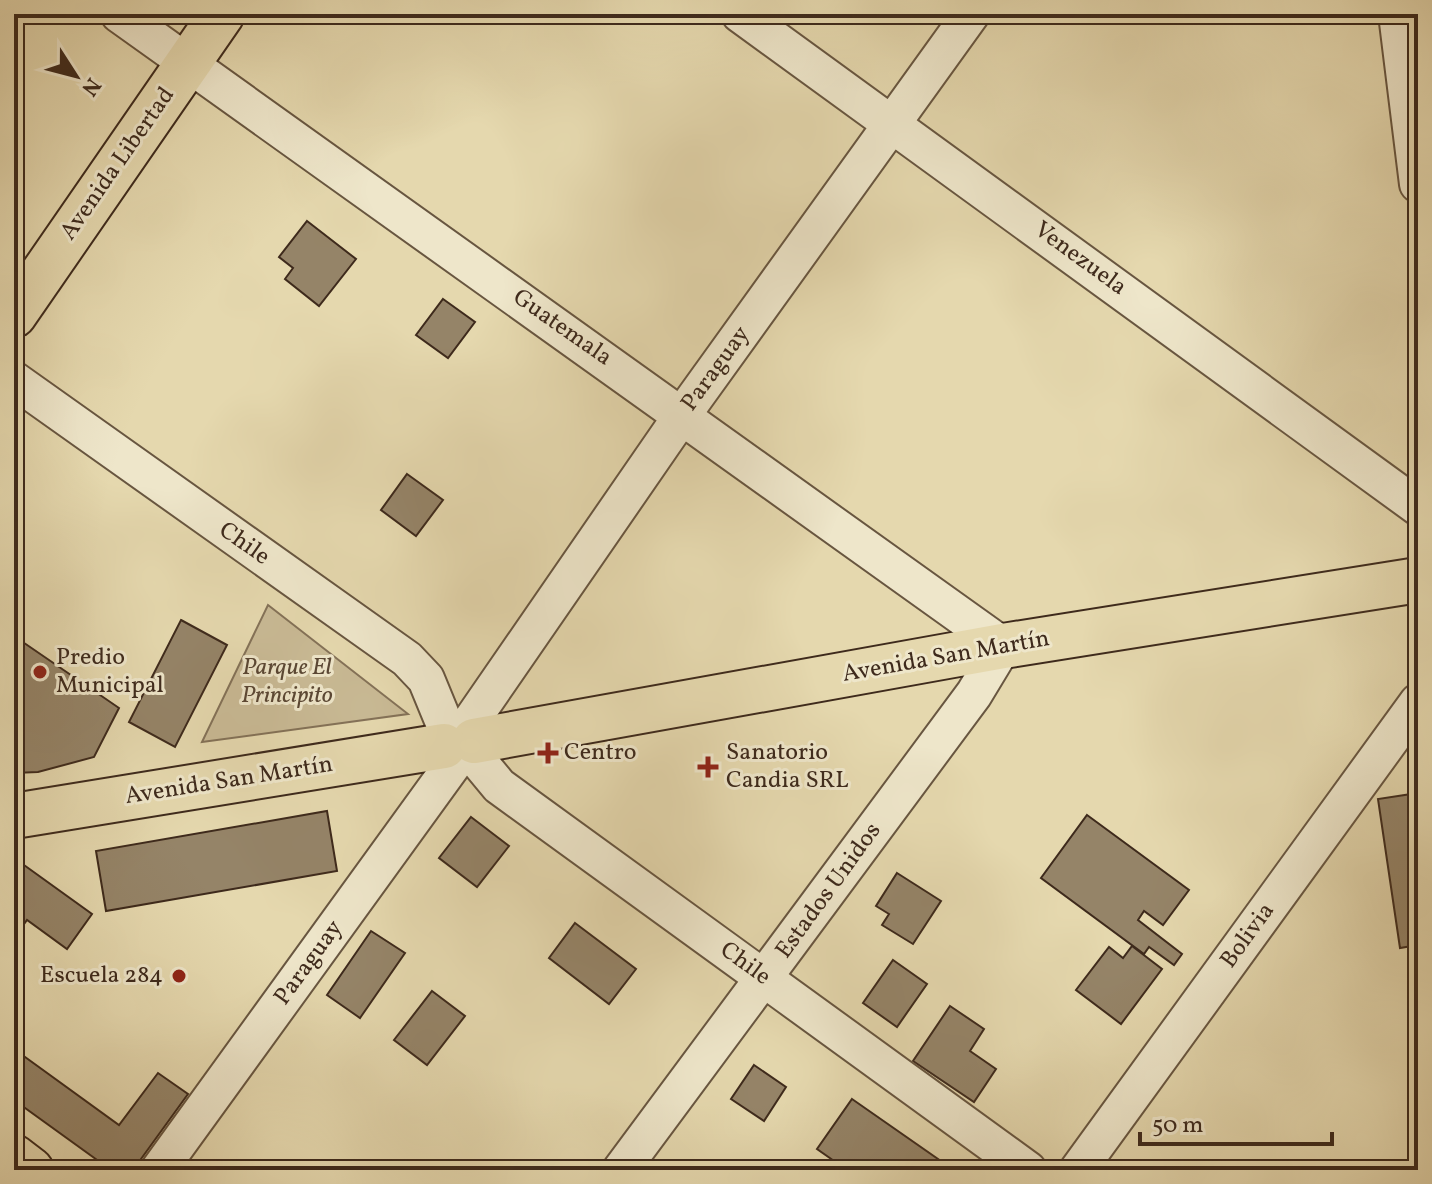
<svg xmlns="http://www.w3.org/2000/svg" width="1432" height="1184" font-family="Vollkorn,serif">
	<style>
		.green { fill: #c9ba95; stroke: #847258; stroke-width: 2 }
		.building { fill: #958468; stroke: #3e2a1c; stroke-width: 2 }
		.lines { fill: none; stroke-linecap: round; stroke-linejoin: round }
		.minor-casing { stroke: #685640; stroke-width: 40 }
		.major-casing { stroke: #3e2a1c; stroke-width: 48 }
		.minor { stroke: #eee6ca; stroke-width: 36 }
		.major { stroke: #e5d8ae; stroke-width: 44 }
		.poi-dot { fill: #8f2418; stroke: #eee6ca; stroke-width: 3 }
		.labels { text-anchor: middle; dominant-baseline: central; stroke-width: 6; stroke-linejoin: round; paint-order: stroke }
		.street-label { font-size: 24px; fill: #3e2a1c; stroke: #eee6ca }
		.poi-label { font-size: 24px; fill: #3e2a1c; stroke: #eee6ca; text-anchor: start }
		.park-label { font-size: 24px; font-style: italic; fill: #5a4734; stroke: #eee6ca }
	</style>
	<rect width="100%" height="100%" fill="#e5d8ae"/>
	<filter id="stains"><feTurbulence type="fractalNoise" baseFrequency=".0025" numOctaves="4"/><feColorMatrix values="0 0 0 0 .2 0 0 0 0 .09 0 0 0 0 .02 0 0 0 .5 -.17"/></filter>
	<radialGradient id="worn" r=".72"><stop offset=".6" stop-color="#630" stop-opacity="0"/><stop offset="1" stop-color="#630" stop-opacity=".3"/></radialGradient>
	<path class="green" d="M 268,605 L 408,714 L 202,742 Z"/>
	<g class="building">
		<path d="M 307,221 L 356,259 L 319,306 L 285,279 L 293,268 L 279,257 Z"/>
		<path d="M 443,299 L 475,322 L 448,358 L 416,335 Z"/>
		<path d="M 407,474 L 443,500 L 416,536 L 381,510 Z"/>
		<path d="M 181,620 L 227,645 L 175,747 L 129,722 Z"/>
		<path d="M 14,636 L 119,708 L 94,757 L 38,772 L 14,773 Z"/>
		<path d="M 1418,793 L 1418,945 L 1400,948 L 1378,799 Z"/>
		<path d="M 327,811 L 337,871 L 106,911 L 96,851 Z"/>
		<path d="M 1087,815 L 1189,890 L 1163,925 L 1144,911 L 1138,920 L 1182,954 L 1174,965 L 1149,947 L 1144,954 L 1041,878 Z"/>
		<path d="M 471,817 L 509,846 L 477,887 L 439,858 Z"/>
		<path d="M 17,860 L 92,914 L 67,949 L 27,920 L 14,938 L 14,864 Z"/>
		<path d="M 897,873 L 941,901 L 913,944 L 882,925 L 889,914 L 876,906 Z"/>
		<path d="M 575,923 L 636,969 L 609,1004 L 549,958 Z"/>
		<path d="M 371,931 L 405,953 L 360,1018 L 327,995 Z"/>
		<path d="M 1132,946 L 1162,969 L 1121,1024 L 1076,990 L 1109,947 L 1123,958 Z"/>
		<path d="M 893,960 L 927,984 L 897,1027 L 863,1003 Z"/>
		<path d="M 432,991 L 465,1016 L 427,1065 L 394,1040 Z"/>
		<path d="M 950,1006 L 984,1029 L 970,1051 L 996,1069 L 974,1102 L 913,1061 Z"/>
		<path d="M 14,1049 L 119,1125 L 158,1073 L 188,1094 L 133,1170 L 111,1170 L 14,1100 Z"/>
		<path d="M 754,1065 L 786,1087 L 764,1121 L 731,1099 Z"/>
		<path d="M 852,1099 L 948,1166 L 945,1170 L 847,1170 L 817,1149 Z"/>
	</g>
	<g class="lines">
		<g class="minor-casing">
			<g id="minor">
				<path d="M 119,14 L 1003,646 L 974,694 L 621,1170"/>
				<path d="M 740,14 L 1418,507"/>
				<path d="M 1397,14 L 1418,184"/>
				<path d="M 14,380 L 407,659 L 426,679 L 447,730"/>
				<path d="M 467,727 L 683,414 L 971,14"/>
				<path d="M 470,751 L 499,786 L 1028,1170"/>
				<path d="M 159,1170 L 459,756"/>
				<path d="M 1078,1170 L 1418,702"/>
			</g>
		</g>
		<g class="major-casing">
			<g id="major">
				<path d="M 14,315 L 222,14"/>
				<path d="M 474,741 L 1003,646 L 1418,580"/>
				<path d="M 14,816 L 444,746"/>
				<path d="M 14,1157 L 31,1170"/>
			</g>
		</g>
		<use href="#minor" class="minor"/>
		<use href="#major" class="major"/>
	</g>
	<g class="poi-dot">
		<circle cx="40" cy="672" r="8"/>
		<path d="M544 741h8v8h8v8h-8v8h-8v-8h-8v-8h8z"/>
		<path d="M704 755h8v8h8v8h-8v8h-8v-8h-8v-8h8z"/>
		<circle cx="179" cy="976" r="8"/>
	</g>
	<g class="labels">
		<g class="street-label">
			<text transform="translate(118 164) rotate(-55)">Avenida Libertad</text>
			<text transform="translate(1080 259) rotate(36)">Venezuela</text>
			<text transform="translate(562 328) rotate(35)">Guatemala</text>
			<text transform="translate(716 369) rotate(-54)">Paraguay</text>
			<text transform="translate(244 544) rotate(35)">Chile</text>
			<text transform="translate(946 657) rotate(-10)">Avenida San Martín</text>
			<text transform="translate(229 781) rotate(-9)">Avenida San Martín</text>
			<text transform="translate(829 891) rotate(-54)">Estados Unidos</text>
			<text transform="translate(1248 936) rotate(-54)">Bolivia</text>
			<text transform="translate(309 963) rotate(-54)">Paraguay</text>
			<text transform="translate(745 964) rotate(36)">Chile</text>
		</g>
		<g class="poi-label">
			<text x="56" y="658">Predio<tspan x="56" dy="28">Municipal</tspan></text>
			<text x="564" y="753">Centro</text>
			<text x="726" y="753">Sanatorio<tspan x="726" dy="28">Candia SRL</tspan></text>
			<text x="163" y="976" text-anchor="end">Escuela 284</text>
		</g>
		<g class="park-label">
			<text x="287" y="668">Parque El<tspan x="287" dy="28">Principito</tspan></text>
		</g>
	</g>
	<rect width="1432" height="1184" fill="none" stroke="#e5d8ae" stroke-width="48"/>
	<rect x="16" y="16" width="1400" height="1152" fill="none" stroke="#3e2a1c" stroke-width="4"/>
	<rect x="24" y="24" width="1384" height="1136" fill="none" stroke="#3e2a1c" stroke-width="2"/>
	<g transform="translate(76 76) rotate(126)" stroke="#eee6ca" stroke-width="6" paint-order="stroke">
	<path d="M0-6L14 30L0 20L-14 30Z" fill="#3e2a1c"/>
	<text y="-12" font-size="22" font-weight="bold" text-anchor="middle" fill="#3e2a1c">N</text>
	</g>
	<path d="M1140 1132v12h192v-12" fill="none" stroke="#3e2a1c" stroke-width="4"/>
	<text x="1152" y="1132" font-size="24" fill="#3e2a1c" stroke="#eee6ca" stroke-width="6" paint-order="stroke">50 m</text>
	<rect width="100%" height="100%" filter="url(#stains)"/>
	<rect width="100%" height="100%" fill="url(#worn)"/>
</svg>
